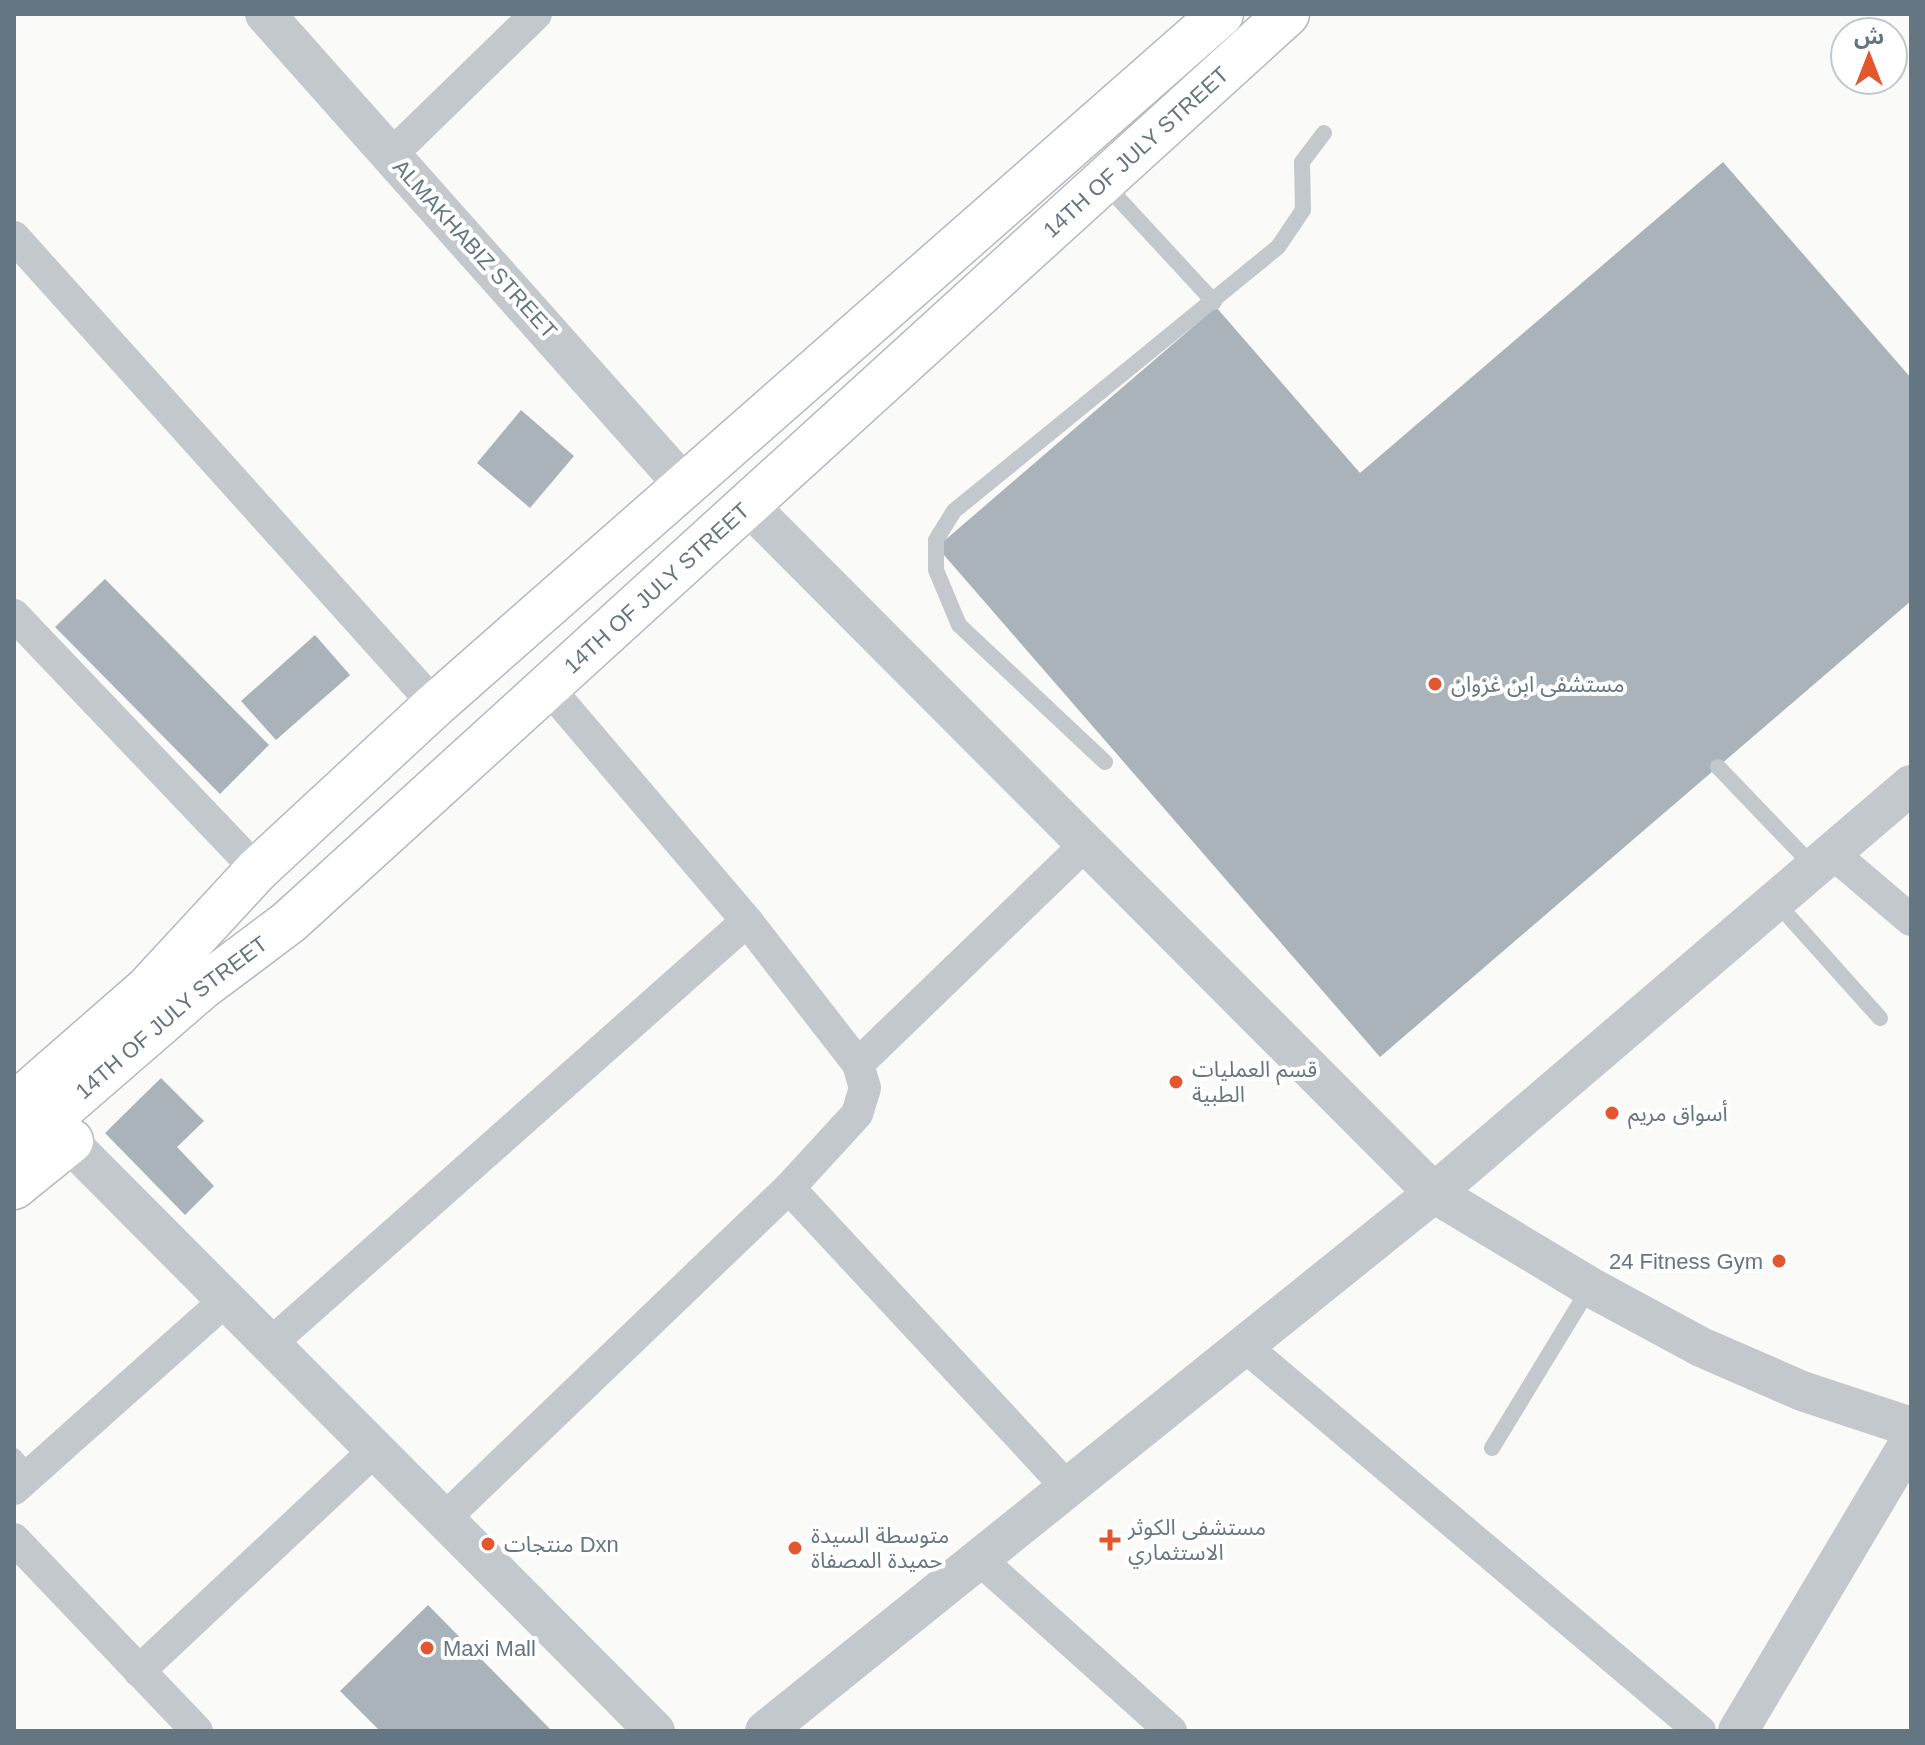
<svg xmlns="http://www.w3.org/2000/svg" width="1925" height="1745" font-family="Arial,'Noto Sans Arabic',sans-serif">
	<style>
		.building { fill: #aab3b9 }
		.lines { fill: none; stroke-linecap: round; stroke-linejoin: round }
		.secondary-casing { stroke: #b3babf; stroke-width: 47 }
		.service { stroke: #c3c8cc; stroke-width: 16 }
		.minor { stroke: #c3c8cc; stroke-width: 32 }
		.tertiary { stroke: #c3c8cc; stroke-width: 40 }
		.secondary { stroke: #fff; stroke-width: 44 }
		.poi-dot { fill: #e4572e; stroke: #fff; stroke-width: 3 }
		.labels { text-anchor: middle; dominant-baseline: central; stroke-width: 8; stroke-linejoin: round; paint-order: stroke }
		.street-label { font-size: 22px; fill: #657683; stroke: #fff }
		.poi-label { font-size: 22px; fill: #657683; stroke: #fff; text-anchor: start }
	</style>
	<rect width="100%" height="100%" fill="#fafaf8"/>
	<g class="building">
		<path d="M 1723,162 L 1911,378 L 1911,601 L 1380,1057 L 937,547 L 1216,307 L 1360,473 Z"/>
		<path d="M 521,410 L 574,456 L 530,508 L 477,463 Z"/>
		<path d="M 105,579 L 269,745 L 220,794 L 55,627 Z"/>
		<path d="M 315,635 L 350,675 L 276,740 L 241,701 Z"/>
		<path d="M 161,1078 L 204,1121 L 177,1147 L 214,1186 L 185,1215 L 105,1133 Z"/>
		<path d="M 428,1605 L 552,1731 L 380,1731 L 340,1691 Z"/>
	</g>
	<g class="lines">
		<g class="secondary-casing">
			<g id="secondary">
				<path d="M 14,1105 L 148,988 L 257,870 L 435,705 L 1221,14"/>
				<path id="s1" d="M 14,1150 L 201,988 L 289,922 L 1287,14"/>
				<path d="M 14,1187 L 71,1141"/>
			</g>
		</g>
		<g class="service">
			<path d="M 1104,183 L 1214,302"/>
			<path d="M 1105,762 L 959,625 L 936,570 L 936,540 L 954,511 L 1278,247 L 1303,210 L 1302,162 L 1324,133"/>
			<path d="M 1718,767 L 1814,867"/>
			<path d="M 1776,902 L 1880,1018"/>
			<path d="M 1492,1448 L 1590,1287"/>
			<path d="M 14,1456 L 30,1474"/>
		</g>
		<g class="minor">
			<path d="M 391,155 L 536,14"/>
			<path d="M 14,237 L 435,705"/>
			<path d="M 14,615 L 257,870"/>
			<path d="M 1831,852 L 1911,920"/>
			<path d="M 858,1064 L 1086,844"/>
			<path d="M 789,1188 L 1066,1486"/>
			<path d="M 270,1344 L 747,921"/>
			<path d="M 1242,1344 L 1700,1731"/>
			<path d="M 14,1489 L 226,1300"/>
			<path d="M 444,1519 L 789,1188 L 857,1114 L 865,1088 L 858,1064 L 747,921 L 546,685"/>
			<path d="M 14,1539 L 197,1731"/>
			<path d="M 978,1558 L 1171,1731"/>
			<path d="M 139,1671 L 375,1450"/>
		</g>
		<g class="tertiary">
			<path d="M 265,14 L 684,485"/>
			<path d="M 749,506 L 1434,1193 L 1590,1287 L 1701,1347 L 1802,1391 L 1911,1427"/>
			<path d="M 69,1142 L 655,1731"/>
			<path d="M 765,1731 L 1434,1193 L 1911,785"/>
			<path d="M 1738,1731 L 1911,1440"/>
		</g>
		<use href="#secondary" class="secondary"/>
	</g>
	<g class="poi-dot">
		<circle cx="1435" cy="684" r="8"/>
		<circle cx="1176" cy="1082" r="8"/>
		<circle cx="1612" cy="1113" r="8"/>
		<circle cx="1779" cy="1261" r="8"/>
		<path d="M1106 1528h8v8h8v8h-8v8h-8v-8h-8v-8h8z"/>
		<circle cx="488" cy="1544" r="8"/>
		<circle cx="795" cy="1548" r="8"/>
		<circle cx="427" cy="1648" r="8"/>
	</g>
	<g class="labels">
		<g class="street-label">
			<text stroke="none"><textPath href="#s1" startOffset="1502">14TH OF JULY STREET</textPath></text>
			<text transform="translate(475 249) rotate(48)">ALMAKHABIZ STREET</text>
			<text stroke="none"><textPath href="#s1" startOffset="854">14TH OF JULY STREET</textPath></text>
			<text stroke="none"><textPath href="#s1" startOffset="206">14TH OF JULY STREET</textPath></text>
		</g>
		<g class="poi-label">
			<text x="1451" y="684">مستشفى ابن غزوان</text>
			<text x="1192" y="1069">قسم العمليات<tspan x="1192" dy="25">الطبية</tspan></text>
			<text x="1628" y="1113">أسواق مريم</text>
			<text x="1763" y="1261" text-anchor="end">24 Fitness Gym</text>
			<text x="1128" y="1527">مستشفى الكوثر<tspan x="1128" dy="25">الاستثماري</tspan></text>
			<text x="811" y="1535">متوسطة السيدة<tspan x="811" dy="25">حميدة المصفاة</tspan></text>
			<text x="504" y="1544">منتجات Dxn</text>
			<text x="443" y="1648">Maxi Mall</text>
		</g>
	</g>
	<rect width="1925" height="1745" fill="none" stroke="#657683" stroke-width="32"/>
	<g transform="translate(1869 56)"><circle r="38" fill="#ffffff" stroke="#c1c8cd" stroke-width="2"/>
	<path d="M0-6L14 30L0 20L-14 30Z" fill="#e4572e"/>
	<text y="-12" font-size="22" font-weight="bold" text-anchor="middle" fill="#657683">ش</text>
	</g>
</svg>
